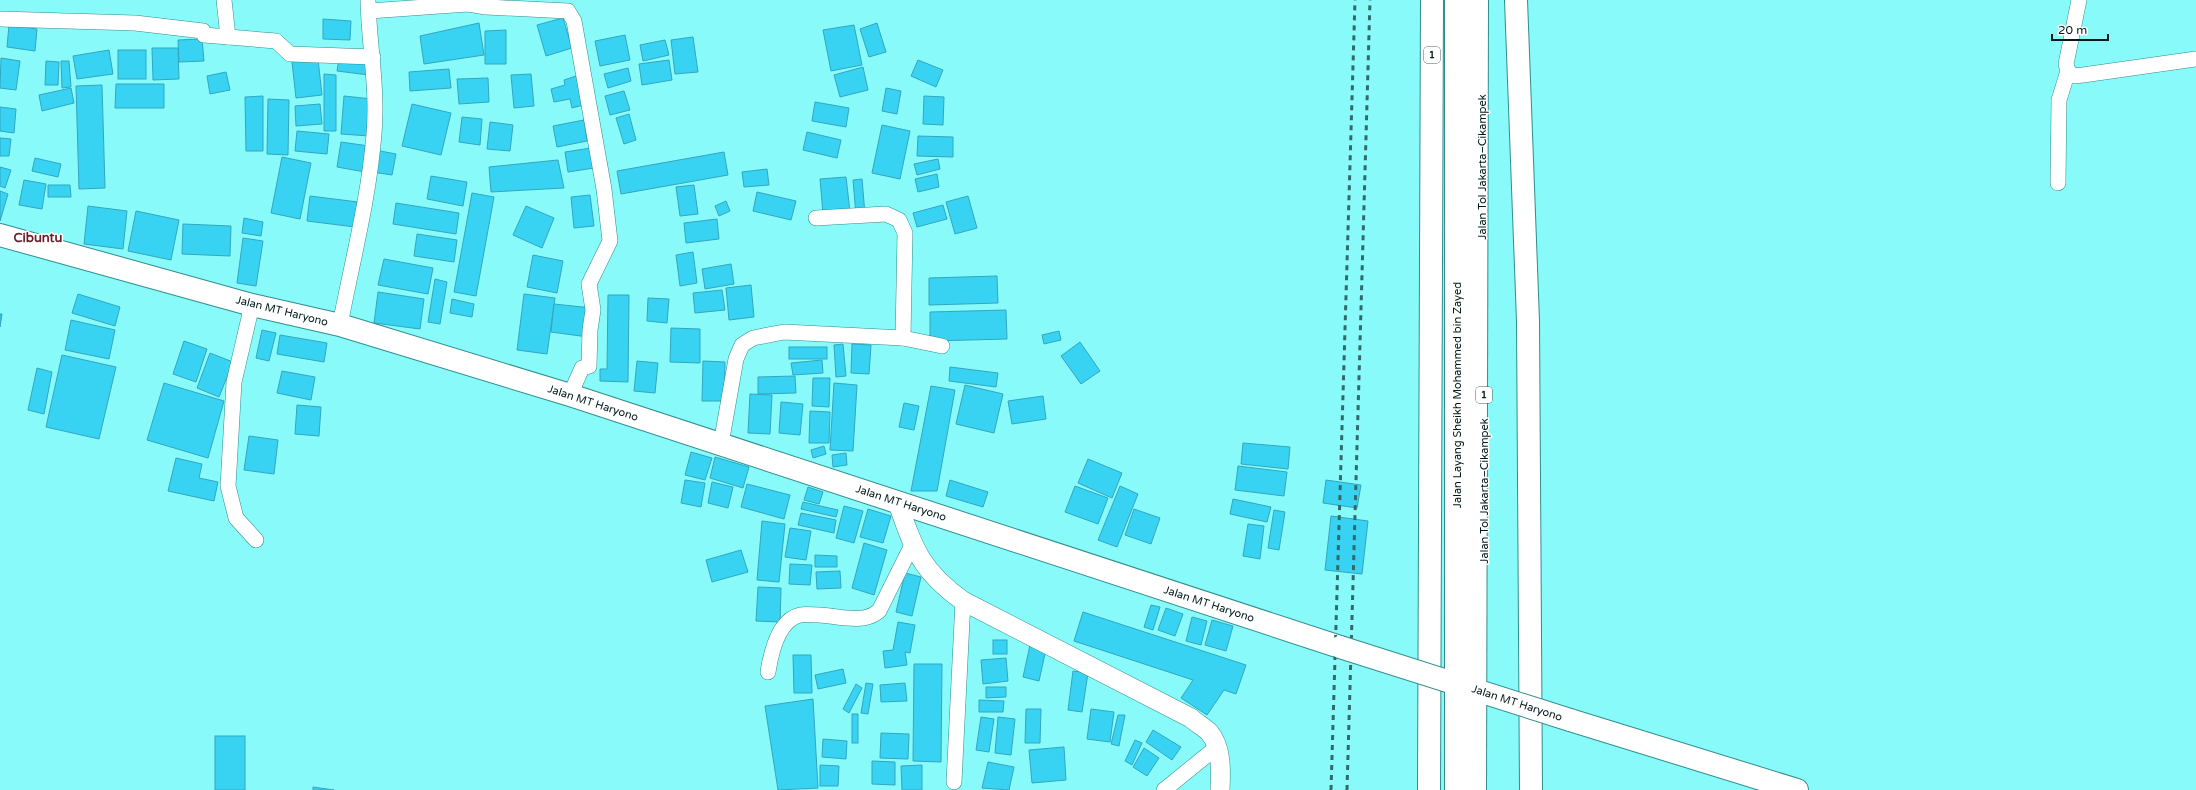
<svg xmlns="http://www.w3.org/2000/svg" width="2196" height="790" font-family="'Varela Round',sans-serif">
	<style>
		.building { fill: #38d3f3; stroke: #33a6bf }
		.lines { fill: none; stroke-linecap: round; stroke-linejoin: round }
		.minor-casing { stroke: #328d8d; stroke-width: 16 }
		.tertiary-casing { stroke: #328d8d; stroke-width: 20 }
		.secondary-casing { stroke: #328d8d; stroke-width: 24 }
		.motorway-casing { stroke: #328d8d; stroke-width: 24 }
		.minor { stroke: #fff; stroke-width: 15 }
		.tertiary { stroke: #fff; stroke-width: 19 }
		.secondary { stroke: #fff; stroke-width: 22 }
		.motorway { stroke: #fff; stroke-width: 22 }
		.rail { stroke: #316a6a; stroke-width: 3; stroke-dasharray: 5 5; stroke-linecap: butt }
		.secondary-bridge-casing { stroke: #328d8d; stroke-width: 24; stroke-linecap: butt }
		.motorway-bridge-casing { stroke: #328d8d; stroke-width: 24; stroke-linecap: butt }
		.secondary-bridge { stroke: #fff; stroke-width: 22 }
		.motorway-bridge { stroke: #fff; stroke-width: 22 }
		.labels { text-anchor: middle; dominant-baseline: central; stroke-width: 3; stroke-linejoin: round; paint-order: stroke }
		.shield { fill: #fff; stroke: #4d5e5e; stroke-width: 1 }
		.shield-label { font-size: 10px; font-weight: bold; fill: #011919 }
		.street-label { font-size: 11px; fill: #011919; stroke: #fff }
		.quarter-label { font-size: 13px; font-weight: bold; fill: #66212b; stroke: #fff }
	</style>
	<rect width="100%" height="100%" fill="#87faf9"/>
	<g class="building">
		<path d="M 563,18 L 572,48 L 546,56 L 537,25 Z"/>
		<path d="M 323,19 L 351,21 L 350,40 L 323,39 Z"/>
		<path d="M 479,23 L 484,55 L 424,64 L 420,36 Z"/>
		<path d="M 877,23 L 886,52 L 869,57 L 860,29 Z"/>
		<path d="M 9,25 L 37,29 L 35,51 L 7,47 Z"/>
		<path d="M 854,25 L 862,65 L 831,71 L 823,30 Z"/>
		<path d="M 506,30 L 506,64 L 485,64 L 485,31 Z"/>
		<path d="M 625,35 L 630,60 L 600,66 L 595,41 Z"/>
		<path d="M 693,37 L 698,72 L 675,74 L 671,40 Z"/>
		<path d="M 202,39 L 204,61 L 179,62 L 178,40 Z"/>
		<path d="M 665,40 L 669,55 L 643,61 L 640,45 Z"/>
		<path d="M 152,48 L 178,48 L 179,79 L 153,80 Z"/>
		<path d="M 109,50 L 113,74 L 77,79 L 73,56 Z"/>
		<rect x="118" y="50" width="28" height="29"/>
		<path d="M 1,58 L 20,61 L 16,90 L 0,88 Z"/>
		<path d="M 339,58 L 371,62 L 369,75 L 337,71 Z"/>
		<path d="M 318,59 L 322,95 L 296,98 L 292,62 Z"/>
		<path d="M 669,60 L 672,80 L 642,85 L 639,64 Z"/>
		<path d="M 918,60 L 943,70 L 936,87 L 911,76 Z"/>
		<path d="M 46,61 L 59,62 L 58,85 L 45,85 Z"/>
		<path d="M 61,61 L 69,61 L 71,87 L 62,88 Z"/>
		<path d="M 863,67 L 868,90 L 840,97 L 834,75 Z"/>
		<path d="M 628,68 L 631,81 L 608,88 L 604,74 Z"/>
		<path d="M 449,69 L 451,88 L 410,91 L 409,72 Z"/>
		<path d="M 226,72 L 230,90 L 210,94 L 207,76 Z"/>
		<path d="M 324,74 L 336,75 L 336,131 L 324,131 Z"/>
		<path d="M 531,74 L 534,106 L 514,108 L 511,75 Z"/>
		<path d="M 579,75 L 587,104 L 572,108 L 570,99 L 554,102 L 551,89 L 565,85 L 564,80 Z"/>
		<path d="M 488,78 L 489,102 L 459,104 L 457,79 Z"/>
		<path d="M 116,84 L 164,84 L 164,108 L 115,108 Z"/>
		<path d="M 102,85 L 105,188 L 79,189 L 76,86 Z"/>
		<path d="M 71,88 L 74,103 L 42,111 L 39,95 Z"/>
		<path d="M 886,88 L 901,91 L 897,114 L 882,111 Z"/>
		<path d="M 624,91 L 630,110 L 610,115 L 605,96 Z"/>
		<path d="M 263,96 L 263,151 L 246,151 L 245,97 Z"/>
		<path d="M 344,96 L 372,99 L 369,136 L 341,134 Z"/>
		<path d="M 924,96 L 944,97 L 943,125 L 923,124 Z"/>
		<path d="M 268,99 L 289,100 L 288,155 L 267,154 Z"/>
		<path d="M 815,102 L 849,108 L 846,127 L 812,121 Z"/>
		<path d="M 320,104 L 322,124 L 296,126 L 295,106 Z"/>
		<path d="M 412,104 L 451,113 L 441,155 L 402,146 Z"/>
		<path d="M 0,107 L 16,109 L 14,133 L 0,131 Z"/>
		<path d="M 629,114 L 636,140 L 624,144 L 616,118 Z"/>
		<path d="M 462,117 L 482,119 L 480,145 L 459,142 Z"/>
		<path d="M 584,120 L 587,141 L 557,147 L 553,126 Z"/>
		<path d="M 490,122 L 513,125 L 510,151 L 487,149 Z"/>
		<path d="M 882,125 L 910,131 L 900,179 L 872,173 Z"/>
		<path d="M 297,131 L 329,134 L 327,154 L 295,151 Z"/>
		<path d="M 807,132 L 841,140 L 837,158 L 803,150 Z"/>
		<path d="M 918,136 L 953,137 L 953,157 L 917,156 Z"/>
		<path d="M 0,138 L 11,139 L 9,156 L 0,156 Z"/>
		<path d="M 341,142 L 369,146 L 365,172 L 337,167 Z"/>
		<path d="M 591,148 L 594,168 L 568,172 L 565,152 Z"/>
		<path d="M 375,150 L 396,154 L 392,175 L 372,172 Z"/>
		<path d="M 724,152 L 728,175 L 621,194 L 617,171 Z"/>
		<path d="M 282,157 L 311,163 L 300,219 L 271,213 Z"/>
		<path d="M 35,158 L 61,164 L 58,177 L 32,171 Z"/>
		<path d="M 938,159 L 940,169 L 917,175 L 914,164 Z"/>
		<path d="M 558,160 L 564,188 L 491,192 L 489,167 Z"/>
		<path d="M 0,167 L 11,170 L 5,188 L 0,186 Z"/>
		<path d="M 767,169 L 769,185 L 744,187 L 742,172 Z"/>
		<path d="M 937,174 L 939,187 L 918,192 L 915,179 Z"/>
		<path d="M 431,176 L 467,182 L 463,206 L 427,199 Z"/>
		<path d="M 846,177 L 850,212 L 823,214 L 820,179 Z"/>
		<path d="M 862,179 L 865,214 L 856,215 L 853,180 Z"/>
		<path d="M 24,180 L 46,184 L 42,209 L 19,205 Z"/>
		<path d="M 48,185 L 70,185 L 71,197 L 48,197 Z"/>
		<path d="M 694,185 L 698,214 L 680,216 L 676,187 Z"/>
		<path d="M 0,191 L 8,194 L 0,221 Z"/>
		<path d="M 757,192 L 796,201 L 791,220 L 753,211 Z"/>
		<path d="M 472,193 L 494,197 L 476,296 L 454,292 Z"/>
		<path d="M 590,195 L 594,226 L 574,228 L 571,197 Z"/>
		<path d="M 310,196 L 358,202 L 355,227 L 307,221 Z"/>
		<path d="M 968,196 L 977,228 L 955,234 L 946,202 Z"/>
		<path d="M 726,201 L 730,211 L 719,216 L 715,206 Z"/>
		<path d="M 396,203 L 459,213 L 456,234 L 393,224 Z"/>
		<path d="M 943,205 L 947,219 L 917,227 L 913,213 Z"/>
		<path d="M 88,206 L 127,211 L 123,249 L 84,244 Z"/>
		<path d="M 526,206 L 554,218 L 542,248 L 513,235 Z"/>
		<path d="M 136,211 L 179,220 L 171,260 L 128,251 Z"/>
		<path d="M 244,218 L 263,222 L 261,236 L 242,233 Z"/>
		<path d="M 717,219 L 719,239 L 686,243 L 684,223 Z"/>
		<path d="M 183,224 L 231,226 L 230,256 L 182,254 Z"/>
		<path d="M 417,234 L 457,240 L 454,262 L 414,256 Z"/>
		<path d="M 243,238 L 263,241 L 256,286 L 237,283 Z"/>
		<path d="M 693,252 L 697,283 L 680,286 L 676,255 Z"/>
		<path d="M 533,255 L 563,261 L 557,293 L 527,287 Z"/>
		<path d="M 384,259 L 433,268 L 428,294 L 378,285 Z"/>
		<path d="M 731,264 L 734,284 L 705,289 L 702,269 Z"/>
		<path d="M 997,276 L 998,303 L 929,305 L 929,278 Z"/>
		<path d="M 435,279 L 447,282 L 440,324 L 428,322 Z"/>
		<path d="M 751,285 L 754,317 L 729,320 L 726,288 Z"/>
		<path d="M 722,290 L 725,310 L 695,313 L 693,293 Z"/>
		<path d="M 378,292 L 424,299 L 420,329 L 374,323 Z"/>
		<path d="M 78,294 L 120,307 L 115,326 L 72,313 Z"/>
		<path d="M 524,294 L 555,298 L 547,354 L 517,350 Z"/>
		<path d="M 608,295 L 629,295 L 628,382 L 600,381 L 600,369 L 607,369 Z"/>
		<path d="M 648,298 L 669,299 L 667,323 L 647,321 Z"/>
		<path d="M 452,299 L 474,304 L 472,317 L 450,313 Z"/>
		<path d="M 554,304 L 592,308 L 588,337 L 551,332 Z"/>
		<path d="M 1006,310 L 1007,339 L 930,341 L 930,312 Z"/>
		<path d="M 0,314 L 2,314 L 0,327 Z"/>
		<path d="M 71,320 L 115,330 L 109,359 L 65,350 Z"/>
		<path d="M 671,328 L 700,329 L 700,363 L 670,362 Z"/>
		<path d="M 262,330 L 276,333 L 269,361 L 256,358 Z"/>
		<path d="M 1059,331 L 1061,340 L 1044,344 L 1042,335 Z"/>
		<path d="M 280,335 L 327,343 L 324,362 L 277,354 Z"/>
		<path d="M 184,341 L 207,349 L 196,382 L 173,374 Z"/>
		<path d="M 1080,342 L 1100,371 L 1081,384 L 1061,356 Z"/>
		<path d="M 843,344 L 846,376 L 836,377 L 834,345 Z"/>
		<path d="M 852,344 L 871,345 L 869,374 L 851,373 Z"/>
		<rect x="789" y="347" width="38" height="12"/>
		<path d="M 210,353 L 233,362 L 219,397 L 197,388 Z"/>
		<path d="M 62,355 L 116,367 L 99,439 L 46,427 Z"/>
		<path d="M 822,360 L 823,373 L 793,375 L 791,363 Z"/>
		<path d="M 637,361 L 658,363 L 655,393 L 634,391 Z"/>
		<path d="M 703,361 L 725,362 L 724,401 L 702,401 Z"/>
		<path d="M 950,367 L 998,373 L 996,387 L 949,381 Z"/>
		<path d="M 37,368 L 52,372 L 44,414 L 28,410 Z"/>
		<path d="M 282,371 L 315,377 L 311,400 L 277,393 Z"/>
		<path d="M 795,376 L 796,393 L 758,394 L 758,377 Z"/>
		<path d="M 813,378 L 830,378 L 829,407 L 812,406 Z"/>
		<path d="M 164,383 L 224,401 L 208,458 L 147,440 Z"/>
		<path d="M 834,383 L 857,385 L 853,451 L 830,450 Z"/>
		<path d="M 965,385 L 1003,394 L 994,433 L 956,424 Z"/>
		<path d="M 931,386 L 955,390 L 937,491 L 911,491 Z"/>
		<path d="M 750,394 L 772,395 L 770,434 L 748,433 Z"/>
		<path d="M 1043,396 L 1046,419 L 1012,424 L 1008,401 Z"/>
		<path d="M 781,402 L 803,404 L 800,435 L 779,433 Z"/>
		<path d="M 904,403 L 919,406 L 914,430 L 899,427 Z"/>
		<path d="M 297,405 L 321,407 L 319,436 L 295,434 Z"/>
		<path d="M 810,411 L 830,412 L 829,443 L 809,443 Z"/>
		<path d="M 249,436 L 278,440 L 274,474 L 244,470 Z"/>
		<path d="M 1243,443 L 1290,447 L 1288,469 L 1241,464 Z"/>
		<path d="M 824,446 L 826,454 L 813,458 L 811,450 Z"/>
		<path d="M 691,452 L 712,458 L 705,480 L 685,475 Z"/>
		<path d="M 846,453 L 847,465 L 833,467 L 832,455 Z"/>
		<path d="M 715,457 L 749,467 L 743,488 L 710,478 Z"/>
		<path d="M 176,458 L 202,464 L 199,478 L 218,482 L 214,501 L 168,491 Z"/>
		<path d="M 1088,459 L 1122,473 L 1112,498 L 1078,483 Z"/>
		<path d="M 1238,466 L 1287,472 L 1284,496 L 1235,490 Z"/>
		<path d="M 685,480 L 705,483 L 701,507 L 681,503 Z"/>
		<path d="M 950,480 L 988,492 L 983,507 L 946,496 Z"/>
		<path d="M 1326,480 L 1361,485 L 1357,508 L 1323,503 Z"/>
		<path d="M 712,482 L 733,487 L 728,508 L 708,503 Z"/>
		<path d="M 747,484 L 790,495 L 784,519 L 741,507 Z"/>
		<path d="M 1075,486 L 1108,498 L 1098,524 L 1065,512 Z"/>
		<path d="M 1120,486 L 1138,494 L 1117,547 L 1098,540 Z"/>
		<path d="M 808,487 L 823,492 L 819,504 L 804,500 Z"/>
		<path d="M 1233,499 L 1271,507 L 1267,522 L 1230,514 Z"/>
		<path d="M 803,502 L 838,510 L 836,517 L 801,509 Z"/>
		<path d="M 844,506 L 863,511 L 854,543 L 836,538 Z"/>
		<path d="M 868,509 L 891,516 L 883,543 L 860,537 Z"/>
		<path d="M 1134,509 L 1160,518 L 1151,544 L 1125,535 Z"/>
		<path d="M 1274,510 L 1285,512 L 1279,550 L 1268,548 Z"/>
		<path d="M 801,513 L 836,520 L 834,533 L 798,525 Z"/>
		<path d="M 1331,516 L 1368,521 L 1362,574 L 1325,570 Z"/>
		<path d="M 762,521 L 785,524 L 779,582 L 757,580 Z"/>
		<path d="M 1248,524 L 1264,526 L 1260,559 L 1243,556 Z"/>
		<path d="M 790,528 L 811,531 L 806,560 L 785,557 Z"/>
		<path d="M 864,543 L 887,550 L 874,595 L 852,588 Z"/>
		<path d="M 741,550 L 748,572 L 712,582 L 706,560 Z"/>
		<path d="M 815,555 L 837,556 L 837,567 L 815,567 Z"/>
		<path d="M 790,564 L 812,565 L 810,585 L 789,584 Z"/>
		<path d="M 840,571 L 841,588 L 817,589 L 816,572 Z"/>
		<path d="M 905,573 L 921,577 L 912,616 L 896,612 Z"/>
		<path d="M 758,587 L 781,588 L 780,622 L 756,621 Z"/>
		<path d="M 1151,605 L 1160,607 L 1153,630 L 1144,627 Z"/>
		<path d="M 1166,608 L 1183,614 L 1175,636 L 1158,630 Z"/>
		<path d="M 1083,612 L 1246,665 L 1236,694 L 1224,690 L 1207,715 L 1181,698 L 1193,680 L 1074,641 Z"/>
		<path d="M 1192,617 L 1207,621 L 1201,645 L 1186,641 Z"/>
		<path d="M 1212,620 L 1233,626 L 1226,651 L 1205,645 Z"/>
		<path d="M 898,622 L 915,625 L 910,653 L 905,652 L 907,665 L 885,668 L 883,651 L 893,650 Z"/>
		<rect x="993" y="640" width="14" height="14"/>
		<path d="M 1030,645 L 1046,649 L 1039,681 L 1023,677 Z"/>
		<path d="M 793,655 L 811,655 L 812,693 L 794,693 Z"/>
		<path d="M 1006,658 L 1008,681 L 983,684 L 981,660 Z"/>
		<path d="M 914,664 L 942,664 L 941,762 L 913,761 Z"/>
		<path d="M 843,669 L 846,683 L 818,689 L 815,675 Z"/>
		<path d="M 1073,671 L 1088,673 L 1082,712 L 1068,710 Z"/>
		<path d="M 866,683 L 873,684 L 868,714 L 861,713 Z"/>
		<path d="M 905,683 L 907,701 L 881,702 L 880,685 Z"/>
		<path d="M 856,684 L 862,688 L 849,713 L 843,709 Z"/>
		<path d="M 986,687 L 1006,687 L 1006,697 L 986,698 Z"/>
		<path d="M 813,699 L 818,788 L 778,790 L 765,706 Z"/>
		<path d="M 979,700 L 1004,701 L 1003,712 L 979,712 Z"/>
		<path d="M 1026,709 L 1041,709 L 1040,743 L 1025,743 Z"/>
		<path d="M 1091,709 L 1114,712 L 1110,742 L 1087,739 Z"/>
		<rect x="852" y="714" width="6" height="29"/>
		<path d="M 1118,715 L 1125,715 L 1119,746 L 1111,744 Z"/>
		<path d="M 981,717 L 994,719 L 989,752 L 976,750 Z"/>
		<path d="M 998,717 L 1015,719 L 1011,755 L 995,753 Z"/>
		<path d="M 1153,730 L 1181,747 L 1172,760 L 1146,742 Z"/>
		<path d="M 881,733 L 909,734 L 908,759 L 880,758 Z"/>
		<rect x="215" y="736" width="30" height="54"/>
		<path d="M 823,739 L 847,741 L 846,759 L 822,757 Z"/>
		<path d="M 1135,740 L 1142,743 L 1132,765 L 1125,761 Z"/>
		<path d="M 1064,747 L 1066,780 L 1032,783 L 1029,750 Z"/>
		<path d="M 1144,748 L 1159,758 L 1147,776 L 1133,767 Z"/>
		<path d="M 872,761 L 895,762 L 895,785 L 872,784 Z"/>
		<path d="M 988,762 L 1014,767 L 1009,790 L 982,788 Z"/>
		<path d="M 820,765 L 839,766 L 838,786 L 820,786 Z"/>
		<path d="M 922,765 L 922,790 L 902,790 L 901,766 Z"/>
		<path d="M 313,787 L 334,790 L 313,790 Z"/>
	</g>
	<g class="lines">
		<g class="minor-casing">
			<g id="minor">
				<path d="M 224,0 L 228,37"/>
				<path d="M 369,11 L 468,4 L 486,7 L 568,11 L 574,21 L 604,189 L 610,241 L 589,284 L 593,310 L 590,330 L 589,366 L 582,368 L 570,395"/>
				<path d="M 0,19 L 135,23 L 203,31 L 204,35 L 276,41 L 290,54 L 373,57"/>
				<path d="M 2068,71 L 2074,76 L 2083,75 L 2196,59"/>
				<path d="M 2058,183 L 2059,100 L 2068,71 L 2066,64 L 2079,0"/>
				<path d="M 816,218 L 886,214 L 899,220 L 905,233 L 903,338"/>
				<path d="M 252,305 L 234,382 L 228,486 L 236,518 L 256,540"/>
				<path d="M 340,325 C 352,262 369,198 374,134 C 378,89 369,45 368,0"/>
				<path d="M 721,444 L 736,359 L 742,345 L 753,338 L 784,332 L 903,338 L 942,346"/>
				<path d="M 768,672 C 771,653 778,620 800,615 C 810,613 836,617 847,618 C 860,619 869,619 879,611 L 912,545"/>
				<path d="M 954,782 L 963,601"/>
				<path d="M 1164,790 L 1217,747"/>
			</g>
		</g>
		<g class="tertiary-casing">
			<path id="tertiary" d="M 897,501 C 914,549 920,570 963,601 L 1191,718 C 1196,723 1204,727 1209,732 C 1222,747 1221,771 1220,790"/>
		</g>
		<g class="secondary-casing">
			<g id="secondary">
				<path d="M 0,235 L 252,305 L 340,325 L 570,395 L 1340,647"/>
				<path d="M 1570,720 L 1797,790"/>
			</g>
		</g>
		<g class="motorway-casing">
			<g id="motorway">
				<path d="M 1516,0 L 1528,321 L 1531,790"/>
				<path d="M 1429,790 L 1432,0"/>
			</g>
		</g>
		<use href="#minor" class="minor"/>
		<use href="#tertiary" class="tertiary"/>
		<use href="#secondary" class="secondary"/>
		<use href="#motorway" class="motorway"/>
		<g class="rail">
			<path d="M 1331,790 L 1355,0"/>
			<path d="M 1347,790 L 1370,0"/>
		</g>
		<g class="secondary-bridge-casing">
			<path id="secondary-bridge" d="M 1340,647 L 1570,720"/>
		</g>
		<g class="motorway-bridge-casing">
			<g id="motorway-bridge">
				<path d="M 1456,790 L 1456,0"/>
				<path d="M 1475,790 L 1477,0"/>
			</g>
		</g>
		<use href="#secondary-bridge" class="secondary-bridge"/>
		<use href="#motorway-bridge" class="motorway-bridge"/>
	</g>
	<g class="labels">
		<g class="shield">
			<rect x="1424" y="47" width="16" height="16" rx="3"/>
			<rect x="1476" y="387" width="16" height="16" rx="3"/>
		</g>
		<g class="shield-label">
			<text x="1432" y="55">1</text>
			<text x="1484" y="395">1</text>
		</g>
		<g class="street-label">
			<text transform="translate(1482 167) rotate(-90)">Jalan Tol Jakarta–Cikampek</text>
			<text transform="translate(282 311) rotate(14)">Jalan MT Haryono</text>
			<text transform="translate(1457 395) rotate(-90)">Jalan Layang Sheikh Mohammed bin Zayed</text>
			<text transform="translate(593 403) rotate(18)">Jalan MT Haryono</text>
			<text transform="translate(1484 491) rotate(-90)">Jalan Tol Jakarta–Cikampek</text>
			<text transform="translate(901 503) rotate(18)">Jalan MT Haryono</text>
			<text transform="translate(1209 604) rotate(18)">Jalan MT Haryono</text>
			<text transform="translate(1517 703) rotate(18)">Jalan MT Haryono</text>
		</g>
		<g class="quarter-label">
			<text x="38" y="238">Cibuntu</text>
		</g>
	</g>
	<path d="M2052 34v6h56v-6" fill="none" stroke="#011919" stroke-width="2"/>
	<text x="2058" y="34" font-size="12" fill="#011919" stroke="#ffffff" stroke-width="3" paint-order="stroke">20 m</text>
</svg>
